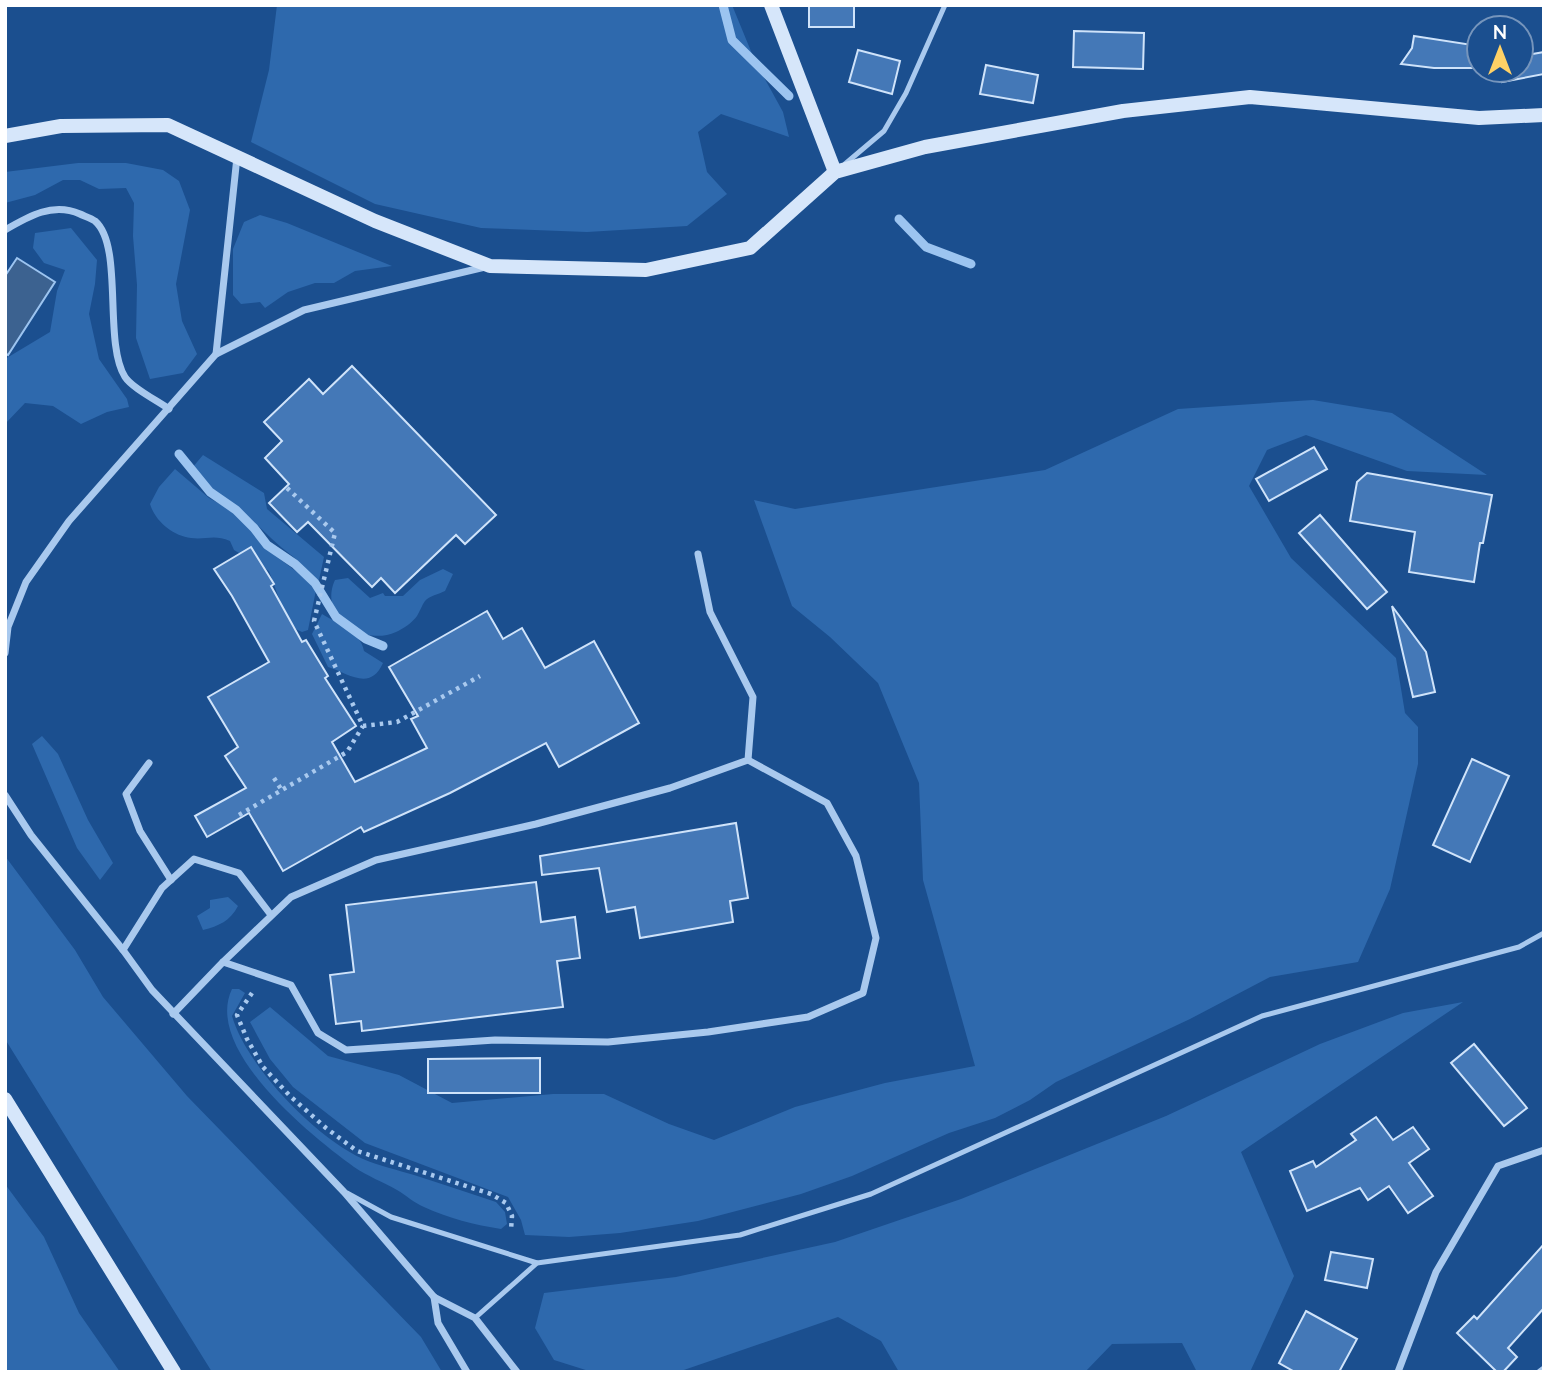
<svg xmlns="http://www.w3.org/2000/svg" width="1549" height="1377" font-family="Mulish,sans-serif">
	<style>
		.green { fill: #2e69ad }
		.water { fill: #3c6290; stroke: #9cc4f0; stroke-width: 2 }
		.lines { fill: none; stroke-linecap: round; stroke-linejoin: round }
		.stream { stroke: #9cc4f0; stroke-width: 9 }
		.building { fill: #4478b7; stroke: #cfe3fa; stroke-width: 2 }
		.path { stroke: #a9c9ee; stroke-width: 4.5; stroke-dasharray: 3.5 5; stroke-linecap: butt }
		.lane { stroke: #a9c9ee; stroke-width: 5 }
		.street { stroke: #a9c9ee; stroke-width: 7 }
		.secondary { stroke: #d6e6fa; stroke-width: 14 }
	</style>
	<rect width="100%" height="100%" fill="#1b4f8f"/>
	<g class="green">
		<path d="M 277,5 L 732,5 L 755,61 L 783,112 L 789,137 L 721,114 L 698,132 L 707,172 L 727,194 L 687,226 L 587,232 L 481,228 L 375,204 L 251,142 L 269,70 Z"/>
		<path d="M 78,163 L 126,163 L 163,170 L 179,181 L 190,210 L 176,284 L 182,321 L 197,354 L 183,373 L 150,379 L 136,338 L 137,285 L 133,236 L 134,203 L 126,188 L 99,189 L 80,180 L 63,180 L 35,195 L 5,203 L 5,172 Z"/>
		<path d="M 260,215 L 287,223 L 392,266 L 355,271 L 334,283 L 315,283 L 288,292 L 265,308 L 260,302 L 241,304 L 233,295 L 233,249 L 244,222 Z"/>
		<path d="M 71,228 L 97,260 L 95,284 L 89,314 L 99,359 L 127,399 L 129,407 L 107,412 L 81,424 L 53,406 L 25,403 L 5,424 L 5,359 L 50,332 L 57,291 L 65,270 L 44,263 L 33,248 L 35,233 Z"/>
		<path d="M 1313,400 L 1392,413 L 1487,475 L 1407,471 L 1306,435 L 1267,450 L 1249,486 L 1291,558 L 1396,658 L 1405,713 L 1418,727 L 1418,764 L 1390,889 L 1358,962 L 1270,977 L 1190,1019 L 1056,1082 L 1030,1100 L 995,1118 L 949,1133 L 852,1176 L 801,1194 L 698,1221 L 620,1233 L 569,1237 L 525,1235 L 521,1220 L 508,1197 L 365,1143 L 293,1087 L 270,1059 L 250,1022 L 270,1007 L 328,1056 L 399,1075 L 452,1103 L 553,1094 L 604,1094 L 669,1124 L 714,1140 L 795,1107 L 885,1083 L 975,1066 L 923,880 L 919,783 L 878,683 L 830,637 L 792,606 L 754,500 L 795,509 L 1045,470 L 1178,409 Z"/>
		<path d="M 203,455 L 264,493 L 267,509 L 324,557 L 319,580 C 303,574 304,564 291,555 C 276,544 264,531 250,518 C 233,503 201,488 192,468 Z"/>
		<path d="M 175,469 L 209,498 L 234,512 L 248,525 L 262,546 L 308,580 L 316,590 L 308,630 L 302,632 L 289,626 L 269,571 L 234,550 L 230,541 C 214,534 206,540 191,538 C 173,536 155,521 150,504 L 159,487 Z"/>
		<path d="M 443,569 L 453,574 L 445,591 C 439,594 429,596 425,601 C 422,605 420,611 417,616 C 413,622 403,629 396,632 C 363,647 318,616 335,580 L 348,578 L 370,598 L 383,593 L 385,596 L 403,596 L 420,580 Z"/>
		<path d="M 322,614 C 337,623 361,632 364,651 L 383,663 C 370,692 348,673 328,667 L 312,634 Z"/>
		<path d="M 42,736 L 58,754 L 88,820 L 113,863 L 100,880 L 77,848 L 32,744 Z"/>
		<path d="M 5,856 L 75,950 L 103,997 L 187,1096 L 421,1337 L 442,1372 L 212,1372 L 5,1039 Z"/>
		<path d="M 228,897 L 238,906 C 230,921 219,926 203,930 L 197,916 L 210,908 L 210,900 Z"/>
		<path d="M 232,989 L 239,989 L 245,993 L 232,1016 C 247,1067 315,1137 363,1159 C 379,1166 398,1170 414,1175 C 442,1184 469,1193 496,1202 L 505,1212 L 507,1224 L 501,1229 C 475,1225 448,1218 424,1207 C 414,1203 406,1195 397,1190 C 383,1182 367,1176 354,1167 C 311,1136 203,1049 232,989 Z"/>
		<path d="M 1463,1002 L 1241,1152 L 1294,1276 L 1250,1372 L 1197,1372 L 1182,1343 L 1112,1344 L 1085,1372 L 899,1372 L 881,1341 L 838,1317 L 678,1372 L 592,1372 L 554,1360 L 535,1328 L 544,1293 L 676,1277 L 835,1242 L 961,1199 L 1166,1116 L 1320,1044 L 1403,1013 Z"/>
		<path d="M 5,1184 L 44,1237 L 79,1313 L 120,1372 L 5,1372 Z"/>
	</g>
	<path class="water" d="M 17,258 L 55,282 L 8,355 L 5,353 L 5,276 Z"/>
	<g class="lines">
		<g class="stream">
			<path d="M 723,5 L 732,40 L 789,96"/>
			<path d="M 899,219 L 926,247 L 971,264"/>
			<path d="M 179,454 L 210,492 L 236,510 L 254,528 L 267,545 L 295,564 L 315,583 L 336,617 L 366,639 L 383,646"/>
		</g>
	</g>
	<g class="building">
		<rect x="809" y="5" width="45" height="22"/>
		<path d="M 1074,31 L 1144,33 L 1143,69 L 1073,67 Z"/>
		<path d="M 1414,36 L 1479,46 L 1479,68 L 1434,68 L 1401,64 L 1412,48 Z"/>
		<path d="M 858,50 L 900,61 L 892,94 L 849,82 Z"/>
		<path d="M 1544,52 L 1544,74 L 1502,82 L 1500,70 L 1521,70 L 1521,56 Z"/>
		<path d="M 986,65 L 1038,75 L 1033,103 L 980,94 Z"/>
		<path d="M 352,366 L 496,515 L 465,544 L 456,535 L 395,593 L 381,578 L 372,587 L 308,522 L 297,532 L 269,503 L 289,484 L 265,458 L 282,441 L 264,422 L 309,379 L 323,394 Z"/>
		<path d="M 1314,447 L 1327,469 L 1269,501 L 1256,479 Z"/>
		<path d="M 1367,473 L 1492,495 L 1483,543 L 1480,543 L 1474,582 L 1409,572 L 1415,532 L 1350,521 L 1357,482 Z"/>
		<path d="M 1320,515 L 1387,592 L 1367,609 L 1299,533 Z"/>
		<path d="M 251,547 L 274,584 L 271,586 L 302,642 L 306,640 L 328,676 L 325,678 L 356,726 L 332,742 L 355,782 L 427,748 L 411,719 L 418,716 L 389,667 L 487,611 L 503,639 L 522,628 L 545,668 L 594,641 L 639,723 L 559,767 L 546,743 L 450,793 L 364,832 L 361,827 L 283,871 L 249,813 L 207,837 L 195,816 L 246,788 L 225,756 L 238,747 L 208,697 L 269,662 L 232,596 L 214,569 Z"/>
		<path d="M 1392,606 L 1426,652 L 1435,692 L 1413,697 Z"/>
		<path d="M 1472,759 L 1509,776 L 1470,862 L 1433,845 Z"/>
		<path d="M 736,823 L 748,898 L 730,901 L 733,922 L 640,938 L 635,907 L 607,912 L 599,868 L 542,875 L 540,856 Z"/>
		<path d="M 536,882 L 541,922 L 575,917 L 580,958 L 557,961 L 563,1007 L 362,1031 L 361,1021 L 336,1024 L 330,975 L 354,972 L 346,905 Z"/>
		<path d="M 1474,1044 L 1527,1108 L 1504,1126 L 1451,1063 Z"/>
		<path d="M 540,1058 L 540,1093 L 428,1093 L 428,1059 Z"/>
		<path d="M 1376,1117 L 1393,1140 L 1413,1127 L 1429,1149 L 1409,1163 L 1433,1196 L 1408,1213 L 1389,1186 L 1368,1200 L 1360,1188 L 1307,1211 L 1290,1171 L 1313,1161 L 1316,1167 L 1356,1140 L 1351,1134 Z"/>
		<path d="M 1544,1244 L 1544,1308 L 1508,1348 L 1517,1357 L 1503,1372 L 1497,1372 L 1457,1333 L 1474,1316 L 1477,1319 Z"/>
		<path d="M 1331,1252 L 1373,1259 L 1367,1288 L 1325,1280 Z"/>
		<path d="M 1306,1311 L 1357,1339 L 1339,1372 L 1295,1372 L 1279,1363 Z"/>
	</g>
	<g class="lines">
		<g class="path">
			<path d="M 287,488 L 335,533 L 314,621 L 363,726 L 397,722 L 480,676"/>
			<path d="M 274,778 L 281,789"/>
			<path d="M 239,815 L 347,752 L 363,726"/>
			<path d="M 252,993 L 237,1015 L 247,1039 L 263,1067 L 290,1096 L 326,1128 L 357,1151 L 491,1194 L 506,1203 L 512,1216 L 511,1230"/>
		</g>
		<g class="lane">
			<path d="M 845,164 L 884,131 L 906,93 L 945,5"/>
			<path d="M 347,1193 L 391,1217 L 537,1263"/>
			<path d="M 475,1318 L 537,1263 L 740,1235 L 871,1194 L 1262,1016 L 1519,947 L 1544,933"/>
		</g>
		<g class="street">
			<path d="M 5,230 C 29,216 53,202 80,214 C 84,216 91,218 95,221 C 124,246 103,342 125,377 C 132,388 158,401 169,409"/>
			<path d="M 216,354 L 237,157"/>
			<path d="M 5,653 L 8,627 L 26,582 L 69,521 L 216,354 L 304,310 L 485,267"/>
			<path d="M 149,763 L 126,794 L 140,831 L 171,880"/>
			<path d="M 5,795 L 31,835 L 123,950 L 152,990 L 344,1192 L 434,1297 L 475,1318 L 517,1372"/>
			<path d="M 123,950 L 162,888 L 194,859 L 239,873 L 271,915"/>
			<path d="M 223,962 L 291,985 L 318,1033 L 346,1050 L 495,1040 L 608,1042 L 708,1032 L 808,1017 L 863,993 L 876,938 L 856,856 L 827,803 L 748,760"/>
			<path d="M 173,1014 L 223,962 L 291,897 L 376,860 L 536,824 L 670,788 L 748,760 L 753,697 L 710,612 L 698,554"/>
			<path d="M 434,1297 L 438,1323 L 467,1372"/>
			<path d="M 1398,1372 L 1436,1272 L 1498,1166 L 1544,1150"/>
			<path d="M 1540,1372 L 1544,1369"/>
		</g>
		<g class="secondary">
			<path d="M 771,5 L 835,172"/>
			<path d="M 5,136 L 61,126 L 168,125 L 375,221 L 490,266 L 646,270 L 750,248 L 835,172 L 925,147 L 1123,111 L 1250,97 L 1479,118 L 1544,115"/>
			<path d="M 5,1099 L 174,1372"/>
		</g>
	</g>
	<rect width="1549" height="1377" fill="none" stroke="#ffffff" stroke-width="14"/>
	<g transform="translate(1500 49)"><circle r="33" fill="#1b4f8f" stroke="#7695bc" stroke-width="2"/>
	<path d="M0-5L12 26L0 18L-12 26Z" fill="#ffd166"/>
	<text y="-10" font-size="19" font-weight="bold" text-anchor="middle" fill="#ffffff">N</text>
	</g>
</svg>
